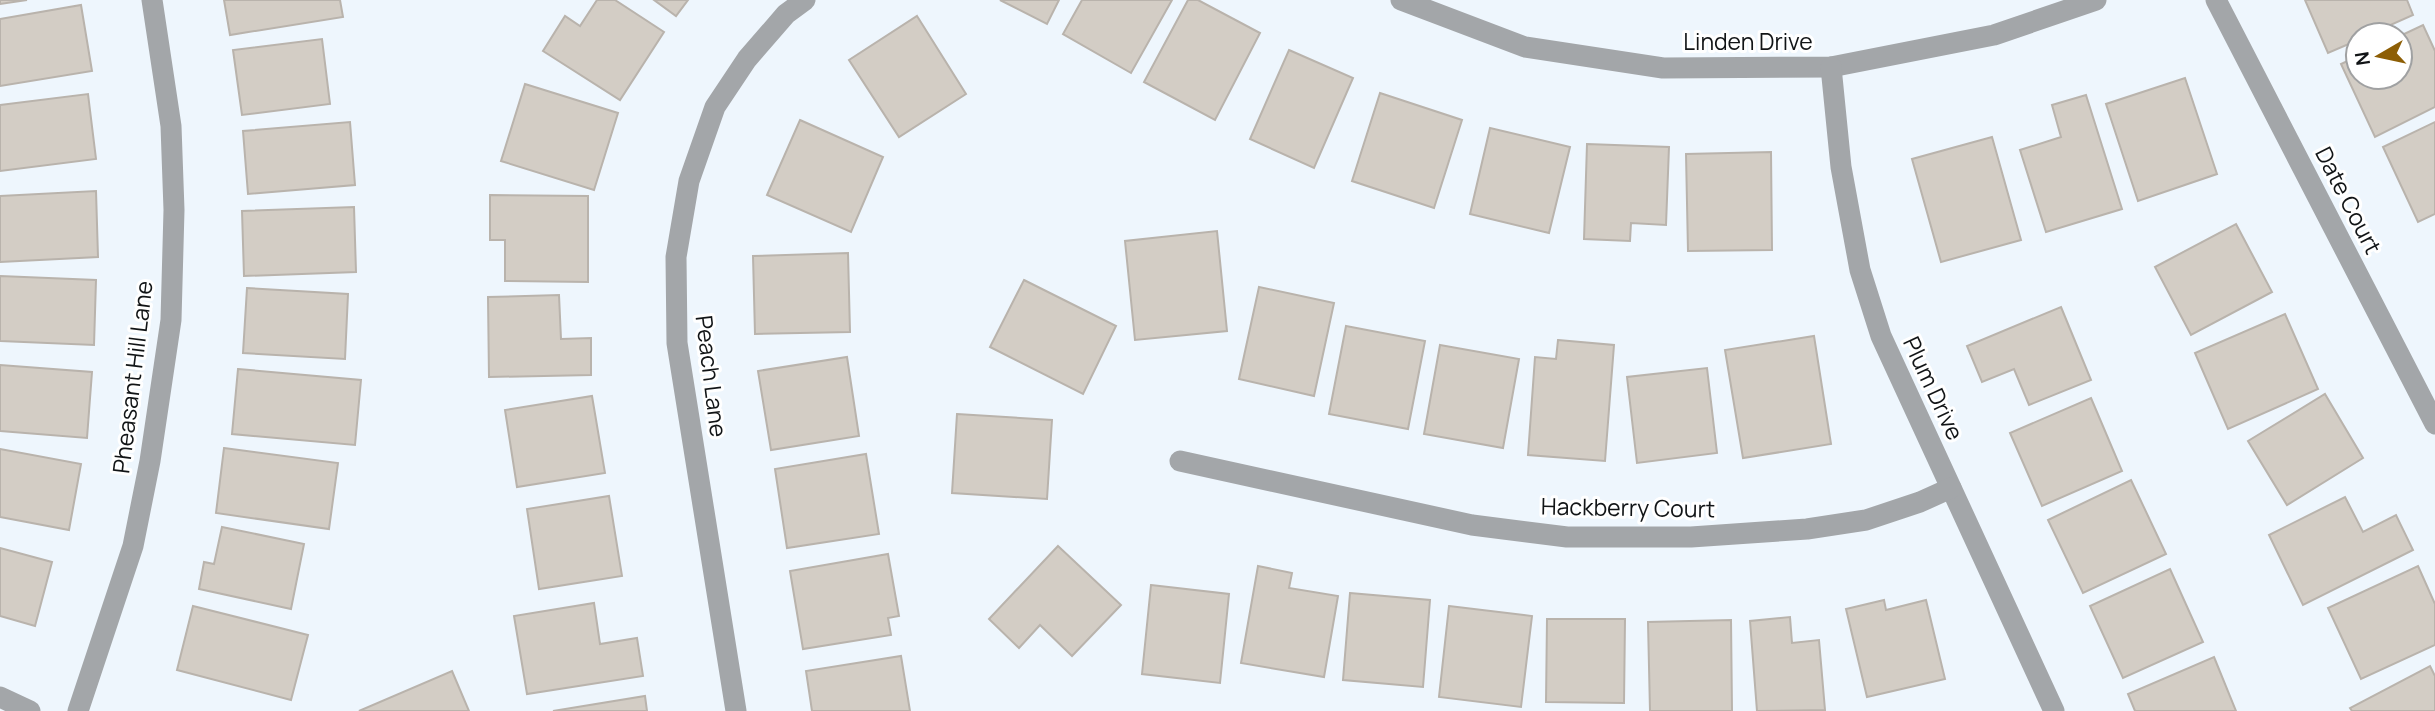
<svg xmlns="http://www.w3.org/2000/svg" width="2435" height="711" font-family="Manrope,sans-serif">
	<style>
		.building { fill: #d3cdc5; stroke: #b9b3ac; stroke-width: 2 }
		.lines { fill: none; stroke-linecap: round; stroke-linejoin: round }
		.street { stroke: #a3a6a9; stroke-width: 21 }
		.labels { text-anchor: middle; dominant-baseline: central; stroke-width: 6; stroke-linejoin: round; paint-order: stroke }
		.street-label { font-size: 23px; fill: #111416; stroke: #fff }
	</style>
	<rect width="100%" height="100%" fill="#eef6fd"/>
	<g class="building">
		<path d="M 0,0 L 27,0 L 0,4 Z"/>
		<path d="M 224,0 L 340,0 L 343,17 L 230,35 Z"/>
		<path d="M 597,0 L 615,0 L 664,32 L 620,100 L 543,51 L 565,16 L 580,26 Z"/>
		<path d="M 654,0 L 688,0 L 676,16 Z"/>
		<path d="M 1000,0 L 1059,0 L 1047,24 Z"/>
		<path d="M 1082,0 L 1172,0 L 1131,73 L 1063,34 Z"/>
		<path d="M 1188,0 L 1198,0 L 1260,33 L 1215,120 L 1144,82 Z"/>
		<path d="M 2305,0 L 2407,0 L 2413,15 L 2368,35 L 2358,35 L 2358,40 L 2328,53 Z"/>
		<path d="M 81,5 L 92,71 L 0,86 L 0,19 Z"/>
		<path d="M 917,16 L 966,94 L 899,137 L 849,60 Z"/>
		<path d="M 2423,25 L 2435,51 L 2435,107 L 2375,137 L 2341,64 L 2358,56 L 2358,77 L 2400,77 L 2400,36 Z"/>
		<path d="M 322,39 L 330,104 L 242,115 L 233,50 Z"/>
		<path d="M 1289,50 L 1353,78 L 1314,168 L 1250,139 Z"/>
		<path d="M 2185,78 L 2217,174 L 2138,201 L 2106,104 Z"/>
		<path d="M 525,84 L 618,113 L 594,190 L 501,161 Z"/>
		<path d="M 1380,93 L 1462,120 L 1434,208 L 1352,181 Z"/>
		<path d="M 88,94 L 96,159 L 0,171 L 0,105 Z"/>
		<path d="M 2086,95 L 2122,209 L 2046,232 L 2020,150 L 2061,137 L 2052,105 Z"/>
		<path d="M 800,120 L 883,157 L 851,232 L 767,195 Z"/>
		<path d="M 350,122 L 355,185 L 248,194 L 243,131 Z"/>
		<path d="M 2435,122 L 2435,214 L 2418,222 L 2383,147 Z"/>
		<path d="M 1490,128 L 1570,147 L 1549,233 L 1470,214 Z"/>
		<path d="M 1992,137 L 2021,240 L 1941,262 L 1912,159 Z"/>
		<path d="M 1587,144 L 1669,147 L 1666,225 L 1631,223 L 1630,241 L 1584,239 Z"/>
		<path d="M 1771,152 L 1772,250 L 1688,251 L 1686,154 Z"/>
		<path d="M 96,191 L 98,257 L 0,262 L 0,196 Z"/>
		<path d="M 490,195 L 588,196 L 588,282 L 505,281 L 505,240 L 490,240 Z"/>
		<path d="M 354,207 L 356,272 L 244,276 L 242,211 Z"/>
		<path d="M 2236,224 L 2272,292 L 2191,335 L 2155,267 Z"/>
		<path d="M 1217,231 L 1227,331 L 1135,340 L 1125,241 Z"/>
		<path d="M 848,253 L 850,332 L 755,334 L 753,256 Z"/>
		<path d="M 0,276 L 96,280 L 94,345 L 0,341 Z"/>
		<path d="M 1024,280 L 1116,326 L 1083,394 L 990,347 Z"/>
		<path d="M 1259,287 L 1334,303 L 1314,396 L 1239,379 Z"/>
		<path d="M 247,288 L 348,294 L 345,359 L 243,353 Z"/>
		<path d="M 559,295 L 561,339 L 591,338 L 591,375 L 489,377 L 488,297 Z"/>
		<path d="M 2061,307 L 2091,380 L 2029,405 L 2014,369 L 1982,382 L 1967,346 Z"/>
		<path d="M 2285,314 L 2318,389 L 2228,429 L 2195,353 Z"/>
		<path d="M 1346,326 L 1425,341 L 1408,429 L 1329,414 Z"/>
		<path d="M 1814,336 L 1831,444 L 1743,458 L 1725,350 Z"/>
		<path d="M 1558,340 L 1614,345 L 1605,461 L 1528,455 L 1535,357 L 1556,359 Z"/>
		<path d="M 1440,345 L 1519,359 L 1503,448 L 1424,434 Z"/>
		<path d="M 847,357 L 859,436 L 771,450 L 758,371 Z"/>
		<path d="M 0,365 L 92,372 L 87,438 L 0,431 Z"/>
		<path d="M 1707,368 L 1717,453 L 1637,463 L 1627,377 Z"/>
		<path d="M 238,369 L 361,380 L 355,445 L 232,434 Z"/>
		<path d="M 2325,394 L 2363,458 L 2287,505 L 2248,441 Z"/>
		<path d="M 592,396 L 605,473 L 517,487 L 505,410 Z"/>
		<path d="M 2091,398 L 2122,471 L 2042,506 L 2010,433 Z"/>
		<path d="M 957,414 L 1052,420 L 1047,499 L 952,493 Z"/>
		<path d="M 224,448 L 338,463 L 329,529 L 216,513 Z"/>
		<path d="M 0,449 L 81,464 L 69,530 L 0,517 Z"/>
		<path d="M 866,454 L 879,534 L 787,548 L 775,469 Z"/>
		<path d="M 2131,480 L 2166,554 L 2083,593 L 2048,520 Z"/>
		<path d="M 609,496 L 622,576 L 539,589 L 527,509 Z"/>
		<path d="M 2345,497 L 2363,532 L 2396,515 L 2413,550 L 2303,605 L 2269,535 Z"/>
		<path d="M 222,527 L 304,544 L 291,609 L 199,589 L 204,562 L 214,564 Z"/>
		<path d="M 1058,546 L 1121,605 L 1072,656 L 1040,625 L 1019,648 L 989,619 Z"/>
		<path d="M 0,548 L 52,562 L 35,626 L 0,616 Z"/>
		<path d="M 888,554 L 899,616 L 888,618 L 891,635 L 803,649 L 790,571 Z"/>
		<path d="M 1258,566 L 1292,573 L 1289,588 L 1338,596 L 1324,677 L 1241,663 Z"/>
		<path d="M 2418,566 L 2435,604 L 2435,645 L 2361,679 L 2328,608 Z"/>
		<path d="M 2170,569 L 2203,642 L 2123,678 L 2090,606 Z"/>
		<path d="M 1151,585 L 1229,594 L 1220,683 L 1142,674 Z"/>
		<path d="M 1350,593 L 1430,600 L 1423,687 L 1343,680 Z"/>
		<path d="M 1884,600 L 1886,610 L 1926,600 L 1945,679 L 1867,697 L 1846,609 Z"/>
		<path d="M 594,603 L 600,644 L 637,638 L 643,676 L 527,694 L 514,616 Z"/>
		<path d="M 193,606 L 308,635 L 291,700 L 177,670 Z"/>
		<path d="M 1449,606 L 1532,616 L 1521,707 L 1439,697 Z"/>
		<path d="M 1790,617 L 1792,643 L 1819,640 L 1825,710 L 1757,711 L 1750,621 Z"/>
		<path d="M 1547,619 L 1625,619 L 1624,703 L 1546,702 Z"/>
		<path d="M 1731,620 L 1732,711 L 1650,711 L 1648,622 Z"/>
		<path d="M 901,656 L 910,711 L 812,711 L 806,671 Z"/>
		<path d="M 2214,657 L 2236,711 L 2135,711 L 2128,694 Z"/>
		<path d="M 2430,666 L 2435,676 L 2435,711 L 2352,711 L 2350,708 Z"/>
		<path d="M 452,671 L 469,711 L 359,711 Z"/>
		<path d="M 645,696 L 647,711 L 553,711 Z"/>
	</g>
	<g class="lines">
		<g class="street">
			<path d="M 1401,0 L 1525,47 L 1663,68 L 1831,67 L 1994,35 L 2096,0"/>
			<path d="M 2216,0 L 2435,424"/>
			<path d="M 1831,67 L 1841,167 L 1860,270 L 1881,336 L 2054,711"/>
			<path d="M 1180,461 L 1472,525 L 1567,537 L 1691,537 L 1807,529 L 1866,520 L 1920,502 L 1951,488"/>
			<path d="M 0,697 L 30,711"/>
			<path d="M 78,711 L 133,546 L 150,461 L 171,320 L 174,210 L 171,126 L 152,0"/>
			<path d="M 736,711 L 677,343 L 676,257 L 689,181 L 715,107 L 747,59 L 786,14 L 805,0"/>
		</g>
	</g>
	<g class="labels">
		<g class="street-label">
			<text x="1748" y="41">Linden Drive</text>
			<text transform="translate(2349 200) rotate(63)">Date Court</text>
			<text transform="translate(712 376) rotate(83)">Peach Lane</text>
			<text transform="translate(132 377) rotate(-83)">Pheasant Hill Lane</text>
			<text transform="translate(1934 388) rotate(65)">Plum Drive</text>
			<text transform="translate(1628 507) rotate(1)">Hackberry Court</text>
		</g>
	</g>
	<g transform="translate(2379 56) rotate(261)"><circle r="33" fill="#ffffff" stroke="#a0a1a2" stroke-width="2"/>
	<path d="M0-5L12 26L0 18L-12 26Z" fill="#8d5e05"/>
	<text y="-10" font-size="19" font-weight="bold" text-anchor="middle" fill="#111416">N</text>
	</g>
</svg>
